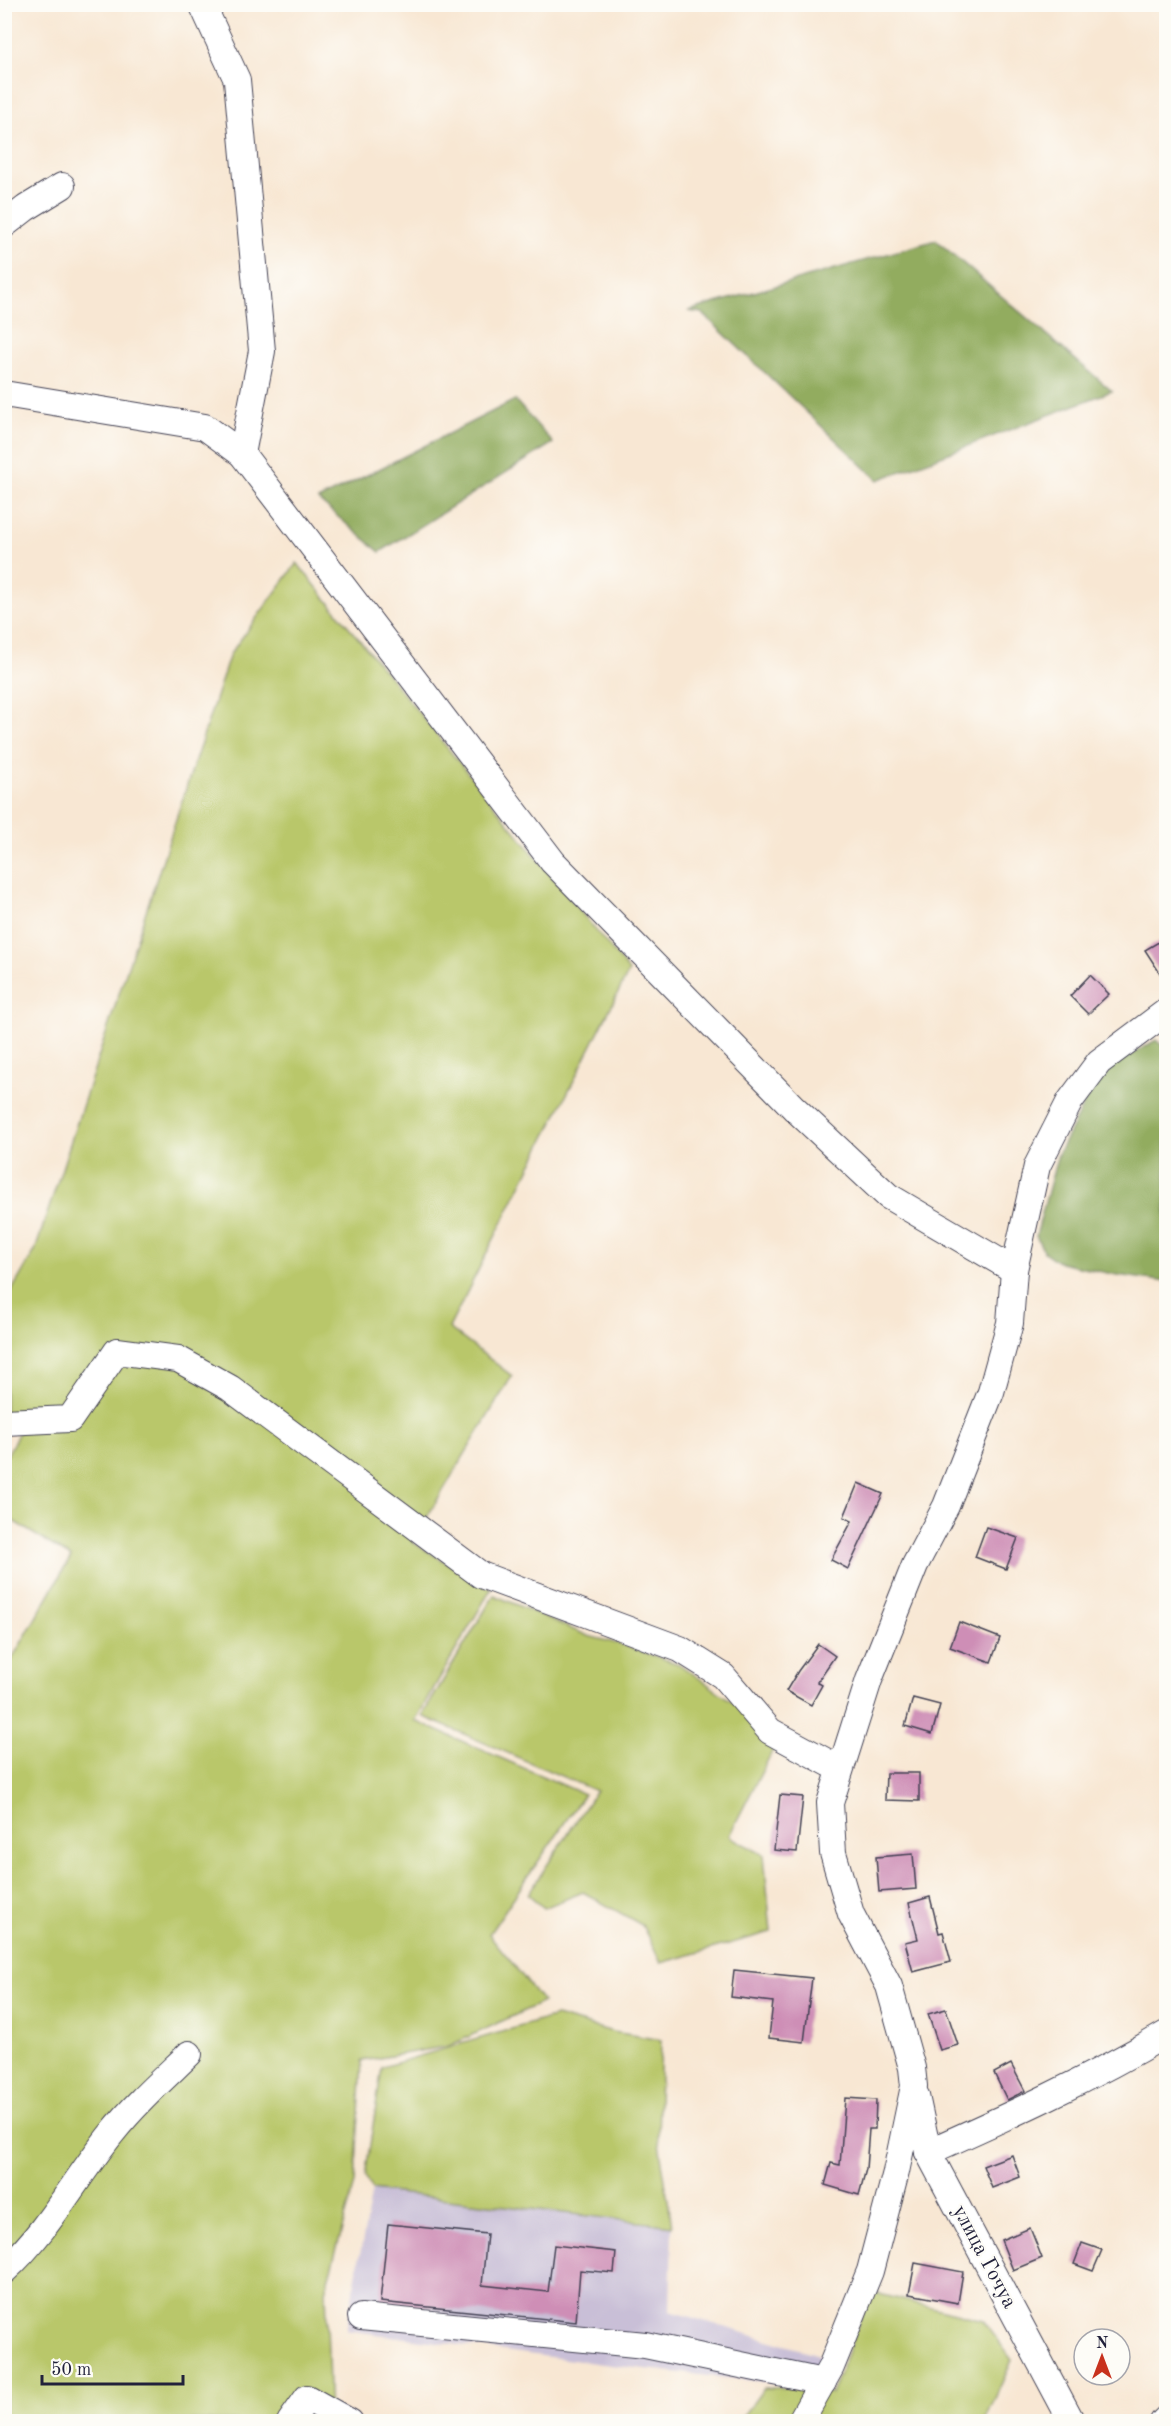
<svg xmlns="http://www.w3.org/2000/svg" width="1171" height="2426" font-family="'Old Standard TT',serif">
	<style>
		.industrial { fill: #c9bfd7 }
		.green { fill: #b9c76a; stroke: #6e7452; stroke-width: 1.5 }
		.forest { fill: #92ac5e; stroke: #5a674c; stroke-width: 1.5 }
		.building { fill: #ce8eb6 }
		.lines { fill: none; stroke-linecap: round; stroke-linejoin: round }
		.minor-casing { stroke: #424052; stroke-width: 28 }
		.minor { stroke: #fff; stroke-width: 26 }
		.labels { text-anchor: middle; dominant-baseline: central; stroke-width: 4.5; stroke-linejoin: round; paint-order: stroke }
		.street-label { font-size: 21px; fill: #22223b; stroke: #fdfcf7 }
	</style>
	<rect width="100%" height="100%" fill="#fdfcf7"/>
	<filter id="ink" filterUnits="userSpaceOnUse"><feTurbulence type="fractalNoise" baseFrequency=".0167" numOctaves="2"/><feDisplacementMap in="SourceGraphic" scale="12" xChannelSelector="R" yChannelSelector="G"/><feConvolveMatrix kernelMatrix="1 2 1 2 8 2 1 2 1" color-interpolation-filters="sRGB"/></filter>
	<filter id="wash" filterUnits="userSpaceOnUse"><feTurbulence type="fractalNoise" baseFrequency=".008" numOctaves="4" result="noise"/><feDisplacementMap in="SourceGraphic" scale="24" xChannelSelector="R" yChannelSelector="G"/><feGaussianBlur stdDeviation="1.35" result="paint"/><feColorMatrix in="noise" values="0 0 0 0 0 0 0 0 0 0 0 0 0 0 0 0 0 1.4 0 .05"/><feComposite in="paint" operator="in"/></filter>
	<g filter="url(#wash)">
		<rect width="100%" height="100%" fill="#f8e7d3"/>
		<path class="industrial" d="M 372,2190 L 672,2226 L 670,2311 L 826,2357 L 811,2387 L 618,2366 L 346,2330 Z"/>
		<g class="green">
			<path d="M 297,563 L 629,971 L 449,1328 L 512,1376 L 412,1542 L 491,1589 L 415,1721 L 584,1794 L 489,1934 L 543,2002 L 449,2046 L 362,2061 L 355,2183 L 326,2287 L 330,2421 L 5,2421 L 5,1671 L 71,1557 L 5,1516 L 4,1461 L 21,1428 L 5,1417 L 5,1302 L 35,1251 L 230,654 Z"/>
			<path d="M 494,1595 L 588,1636 L 619,1644 L 679,1664 L 737,1705 L 775,1746 L 729,1836 L 764,1855 L 771,1932 L 661,1963 L 642,1925 L 583,1892 L 544,1908 L 528,1894 L 596,1791 L 422,1716 Z"/>
			<path d="M 556,2016 L 613,2032 L 661,2040 L 658,2136 L 672,2226 L 372,2190 L 365,2177 L 382,2067 Z"/>
			<path d="M 871,2292 L 983,2320 L 1012,2360 L 985,2421 L 739,2422 L 764,2388 L 811,2387 L 831,2394 Z"/>
		</g>
		<g class="forest">
			<path d="M 936,240 L 1112,391 L 878,480 L 702,313 L 688,311 Z"/>
			<path d="M 515,400 L 553,443 L 380,552 L 318,500 Z"/>
			<path d="M 1156,1040 L 1166,1049 L 1166,1282 L 1117,1275 L 1060,1263 L 1044,1252 L 1036,1236 L 1058,1154 L 1090,1092 L 1115,1064 Z"/>
		</g>
		<g id="blocks">
			<g class="building">
				<path d="M 1167,937 L 1167,984 L 1145,950 Z"/>
				<path d="M 1090,975 L 1109,994 L 1088,1014 L 1070,996 Z"/>
				<path d="M 858,1483 L 883,1494 L 848,1569 L 831,1560 L 852,1521 L 844,1517 Z"/>
				<path d="M 986,1527 L 1018,1538 L 1006,1569 L 975,1557 Z"/>
				<path d="M 959,1622 L 1000,1638 L 991,1662 L 950,1647 Z"/>
				<path d="M 818,1644 L 835,1656 L 817,1682 L 822,1685 L 811,1705 L 786,1691 L 798,1671 Z"/>
				<path d="M 913,1698 L 940,1705 L 932,1734 L 905,1726 Z"/>
				<path d="M 886,1773 L 919,1773 L 919,1801 L 885,1800 Z"/>
				<path d="M 780,1795 L 803,1797 L 797,1852 L 774,1850 Z"/>
				<path d="M 913,1854 L 916,1889 L 879,1892 L 876,1857 Z"/>
				<path d="M 930,1897 L 939,1933 L 943,1932 L 951,1962 L 913,1972 L 905,1942 L 918,1939 L 909,1903 Z"/>
				<path d="M 734,1970 L 812,1978 L 804,2042 L 769,2038 L 773,2002 L 731,1997 Z"/>
				<path d="M 946,2009 L 958,2045 L 940,2050 L 928,2014 Z"/>
				<path d="M 1011,2064 L 1025,2091 L 1007,2100 L 994,2073 Z"/>
				<path d="M 845,2098 L 876,2100 L 875,2129 L 869,2129 L 866,2169 L 859,2195 L 825,2185 L 831,2163 L 840,2165 Z"/>
				<path d="M 1012,2155 L 1020,2177 L 992,2188 L 983,2166 Z"/>
				<path d="M 388,2224 L 487,2234 L 482,2285 L 548,2292 L 554,2245 L 616,2252 L 614,2273 L 580,2270 L 576,2322 L 380,2302 Z"/>
				<path d="M 1030,2228 L 1042,2258 L 1013,2270 L 1001,2240 Z"/>
				<path d="M 1082,2243 L 1102,2250 L 1093,2271 L 1074,2264 Z"/>
				<path d="M 915,2263 L 963,2272 L 958,2303 L 909,2294 Z"/>
			</g>
		</g>
	</g>
	<g filter="url(#ink)">
		<use href="#blocks" fill-opacity="0" stroke="#424052" stroke-width="1.5"/>
		<g class="lines">
			<g class="minor-casing">
				<g id="minor">
					<path d="M 202,4 L 237,80 L 262,351 L 242,454"/>
					<path d="M 4,225 L 26,208 L 62,186"/>
					<path d="M 4,394 L 205,427 L 242,454 L 553,862 L 794,1108 L 888,1196 L 1014,1270"/>
					<path d="M 4,1422 L 70,1419 L 117,1351 L 178,1359 L 230,1388 L 481,1575 L 680,1649 L 723,1676 L 770,1731 L 840,1769"/>
					<path d="M 916,2096 L 928,2152 L 1072,2422"/>
					<path d="M 928,2152 C 1009,2116 1090,2079 1166,2034"/>
					<path d="M 4,2271 C 48,2231 75,2179 112,2133 C 135,2104 162,2080 189,2054"/>
					<path d="M 361,2317 L 645,2345 L 823,2382"/>
					<path d="M 290,2422 L 307,2398 L 350,2422"/>
					<path d="M 800,2422 L 831,2367 L 870,2271 L 896,2172 L 914,2086 L 912,2068 L 889,1986 L 851,1914 L 833,1853 L 830,1803 L 869,1680 L 915,1565 L 946,1506 L 991,1392 L 1010,1323 L 1014,1270 L 1037,1166 L 1070,1101 L 1099,1062 L 1166,1012"/>
					<path d="M 1163,2422 L 1166,2419"/>
				</g>
			</g>
			<use href="#minor" class="minor"/>
		</g>
	</g>
	<g class="labels">
		<g class="street-label">
			<text transform="translate(984 2257) rotate(62)">улица Гочуа</text>
		</g>
	</g>
	<rect width="1171" height="2426" fill="none" stroke="#fdfcf7" stroke-width="24"/>
	<g transform="translate(1102 2357)"><circle r="28" fill="#fdfcf7" stroke="#a5a5ac" stroke-width="1.5"/>
	<path d="M0-4.5L10 22L0 15L-10 22Z" fill="#c8321e"/>
	<text y="-9" font-size="16" font-weight="bold" text-anchor="middle" fill="#22223b">N</text>
	</g>
	<path d="M42 2375v9h141v-9" fill="none" stroke="#22223b" stroke-width="3"/>
	<text x="51" y="2375" font-size="18" fill="#22223b" stroke="#fdfcf7" stroke-width="4.5" paint-order="stroke">50 m</text>
</svg>
